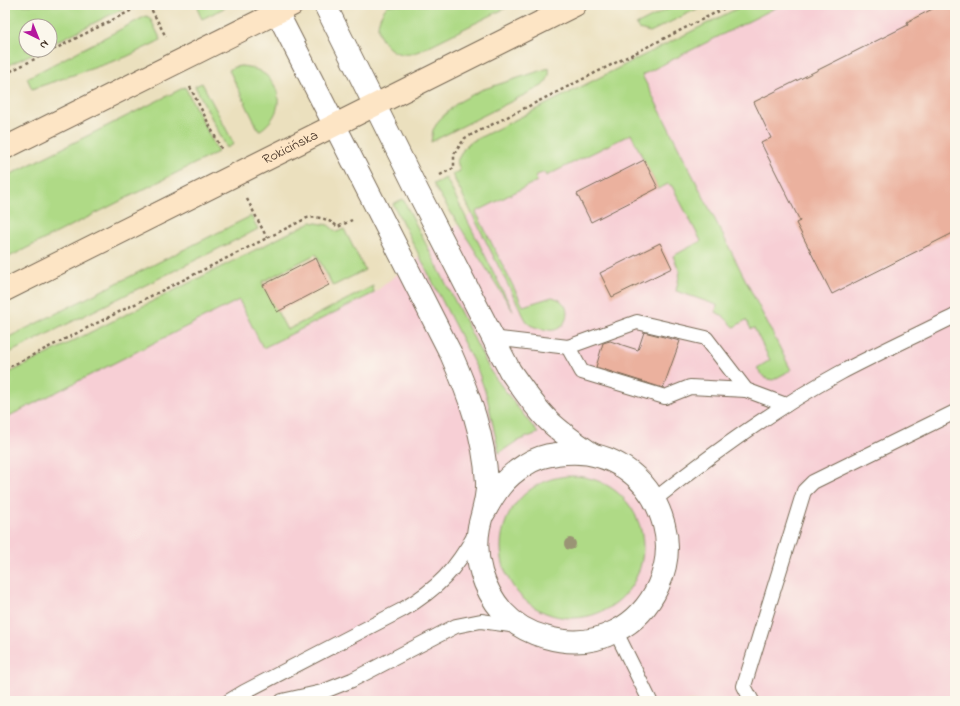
<svg xmlns="http://www.w3.org/2000/svg" width="960" height="706" font-family="'Indie Flower',sans-serif">
	<style>
		.built { fill: #f7cfd5 }
		.green { fill: #afda86; stroke: #758252 }
		.building { fill: #ebb19e }
		.lines { fill: none; stroke-linecap: round; stroke-linejoin: round }
		.lane-casing { stroke: #796a56; stroke-width: 16 }
		.street-casing { stroke: #796a56; stroke-width: 24 }
		.secondary-casing { stroke: #796a56; stroke-width: 24 }
		.path { stroke: #796a56; stroke-width: 2.5; stroke-dasharray: 3 3; stroke-linecap: butt }
		.lane { stroke: #fff; stroke-width: 14 }
		.street { stroke: #fff; stroke-width: 22 }
		.secondary { stroke: #fde5c5; stroke-width: 22 }
		.tree { fill: #9a9474 }
		.labels { text-anchor: middle; dominant-baseline: central; stroke-width: 3.5; stroke-linejoin: round; paint-order: stroke }
		.street-label { font-size: 14px; fill: #3b2a1e; stroke: #fbf7ec }
	</style>
	<rect width="100%" height="100%" fill="#fbf7ec"/>
	<filter id="ink" filterUnits="userSpaceOnUse"><feTurbulence type="fractalNoise" baseFrequency=".025" numOctaves="2"/><feDisplacementMap in="SourceGraphic" scale="8" xChannelSelector="R" yChannelSelector="G"/><feConvolveMatrix kernelMatrix="1 2 1 2 8 2 1 2 1" color-interpolation-filters="sRGB"/></filter>
	<filter id="wash" filterUnits="userSpaceOnUse"><feTurbulence type="fractalNoise" baseFrequency=".012" numOctaves="4" result="noise"/><feDisplacementMap in="SourceGraphic" scale="16" xChannelSelector="R" yChannelSelector="G"/><feGaussianBlur stdDeviation="0.9" result="paint"/><feColorMatrix in="noise" values="0 0 0 0 0 0 0 0 0 0 0 0 0 0 0 0 0 1.4 0 .05"/><feComposite in="paint" operator="in"/></filter>
	<g filter="url(#wash)">
		<rect width="100%" height="100%" fill="#ebe0be"/>
		<path class="built" d="M 781,5 L 955,5 L 955,701 L 5,701 L 5,418 L 239,300 L 263,348 L 374,293 L 642,75 Z"/>
		<g class="green">
			<path d="M 5,5 L 130,5 L 50,45 L 50,26 L 26,26 L 26,50 L 40,50 L 5,67 Z"/>
			<path d="M 198,5 L 230,5 L 202,19 L 199,13 Z"/>
			<path d="M 388,5 L 512,5 L 419,51 C 414,53 409,55 404,54 C 391,54 379,40 378,27 C 378,19 383,11 388,5 Z"/>
			<path d="M 676,5 L 705,5 L 650,32 L 639,29 L 636,25 Z"/>
			<path d="M 744,5 L 781,5 L 642,75 L 791,370 L 773,380 L 765,378 L 757,368 L 770,360 L 754,328 L 751,329 L 746,320 L 734,327 L 723,316 L 716,312 L 717,305 L 676,291 L 680,272 L 673,256 L 701,241 L 672,186 L 668,184 L 658,189 L 631,134 L 546,176 L 544,172 L 535,176 L 537,181 L 476,212 L 523,306 L 552,297 C 556,298 561,300 563,303 C 571,311 566,328 554,330 C 550,331 546,329 542,329 C 538,328 534,327 530,325 C 526,322 523,314 520,309 L 452,174 L 460,171 L 457,161 L 464,148 L 469,143 Z"/>
			<path d="M 146,16 L 150,18 L 161,40 L 126,57 L 32,89 L 27,78 Z"/>
			<path d="M 241,66 C 280,69 292,110 259,131 L 229,70 L 234,67 Z"/>
			<path d="M 549,68 C 550,76 548,80 542,86 L 431,142 L 433,130 L 439,120 L 457,103 L 481,90 Z"/>
			<path d="M 202,83 L 234,144 L 227,148 L 195,86 Z"/>
			<path d="M 185,87 L 218,152 L 5,259 L 5,177 Z"/>
			<path d="M 446,178 L 513,311 L 433,184 Z"/>
			<path d="M 403,199 L 491,372 L 512,400 L 538,433 L 517,441 L 499,453 L 487,397 L 478,371 L 393,204 Z"/>
			<path d="M 251,216 L 258,229 L 5,355 L 5,339 Z"/>
			<path d="M 311,222 L 328,225 L 337,232 L 344,229 L 365,270 L 333,286 L 316,254 L 262,282 L 287,330 L 373,286 L 374,293 L 263,348 L 239,300 L 5,418 L 5,375 Z"/>
			<circle cx="572" cy="547" r="71"/>
		</g>
		<g id="blocks">
			<g class="building">
				<path d="M 940,5 L 955,5 L 955,232 L 832,294 L 796,223 L 800,221 L 761,143 L 771,138 L 754,102 L 908,25 L 907,22 Z"/>
				<path d="M 644,160 L 658,188 L 591,222 L 577,194 Z"/>
				<path d="M 660,243 L 672,268 L 612,297 L 600,273 Z"/>
				<path d="M 316,258 L 329,285 L 277,312 L 263,285 Z"/>
				<path d="M 644,332 L 680,341 L 663,388 L 596,367 L 603,343 L 610,341 L 638,350 Z"/>
			</g>
		</g>
	</g>
	<g filter="url(#ink)">
		<use href="#blocks" fill-opacity="0" stroke="#796a56" stroke-width="1"/>
		<g class="lines">
			<g class="lane-casing">
				<g id="lane">
					<path d="M 492,338 L 568,347 L 637,322 L 706,338 L 746,390 L 786,405"/>
					<path d="M 568,347 L 582,372 L 665,397 L 690,387 L 746,390"/>
					<path d="M 654,500 C 713,453 774,409 840,373 C 878,353 917,335 955,316"/>
					<path d="M 616,632 L 650,701"/>
					<path d="M 229,701 L 244,692 L 402,610 C 439,588 455,570 476,533"/>
					<path d="M 282,701 L 322,692 L 352,680 L 456,626 L 481,621 L 518,626"/>
					<path d="M 752,701 L 744,686 L 804,491 L 813,482 L 955,412"/>
				</g>
			</g>
			<g class="street-casing">
				<g id="street">
					<path d="M 325,5 L 418,192 L 510,371 C 522,388 533,405 548,420 C 561,433 576,443 592,454"/>
					<path d="M 277,12 L 451,354 C 470,397 484,436 487,482 C 488,498 482,513 479,527 C 473,558 483,589 503,612 C 514,624 530,633 545,637 C 569,644 594,643 616,631 C 653,612 675,566 664,525 C 651,476 608,446 557,454 C 547,455 534,459 525,465 C 504,478 495,492 484,513"/>
				</g>
			</g>
			<g class="secondary-casing">
				<g id="secondary">
					<path d="M 5,148 L 292,5"/>
					<path id="s1" d="M 5,290 L 575,5"/>
				</g>
			</g>
			<g class="path">
				<path d="M 149,5 L 166,37"/>
				<path d="M 5,74 L 142,5"/>
				<path d="M 190,87 L 222,150"/>
				<path d="M 440,175 L 454,168 L 454,154 L 465,138 L 731,5"/>
				<path d="M 247,199 L 267,238"/>
				<path d="M 5,369 L 307,218 C 320,216 328,219 338,227 L 352,220"/>
			</g>
			<use href="#lane" class="lane"/>
			<use href="#street" class="street"/>
			<use href="#secondary" class="secondary"/>
		</g>
		<circle class="tree" cx="570" cy="544" r="6"/>
	</g>
	<g class="labels">
		<g class="street-label">
			<text stroke="none"><textPath href="#s1" startOffset="319">Rokicińska</textPath></text>
		</g>
	</g>
	<rect width="960" height="706" fill="none" stroke="#fbf7ec" stroke-width="20"/>
	<g transform="translate(38 38) rotate(137)"><circle r="19" fill="#fbf7ec" stroke="#aea59a"/>
	<path d="M0-3L7 15L0 10L-7 15Z" fill="#b5179e"/>
	<text y="-6" font-size="11" font-weight="bold" text-anchor="middle" fill="#3b2a1e">N</text>
	</g>
</svg>
